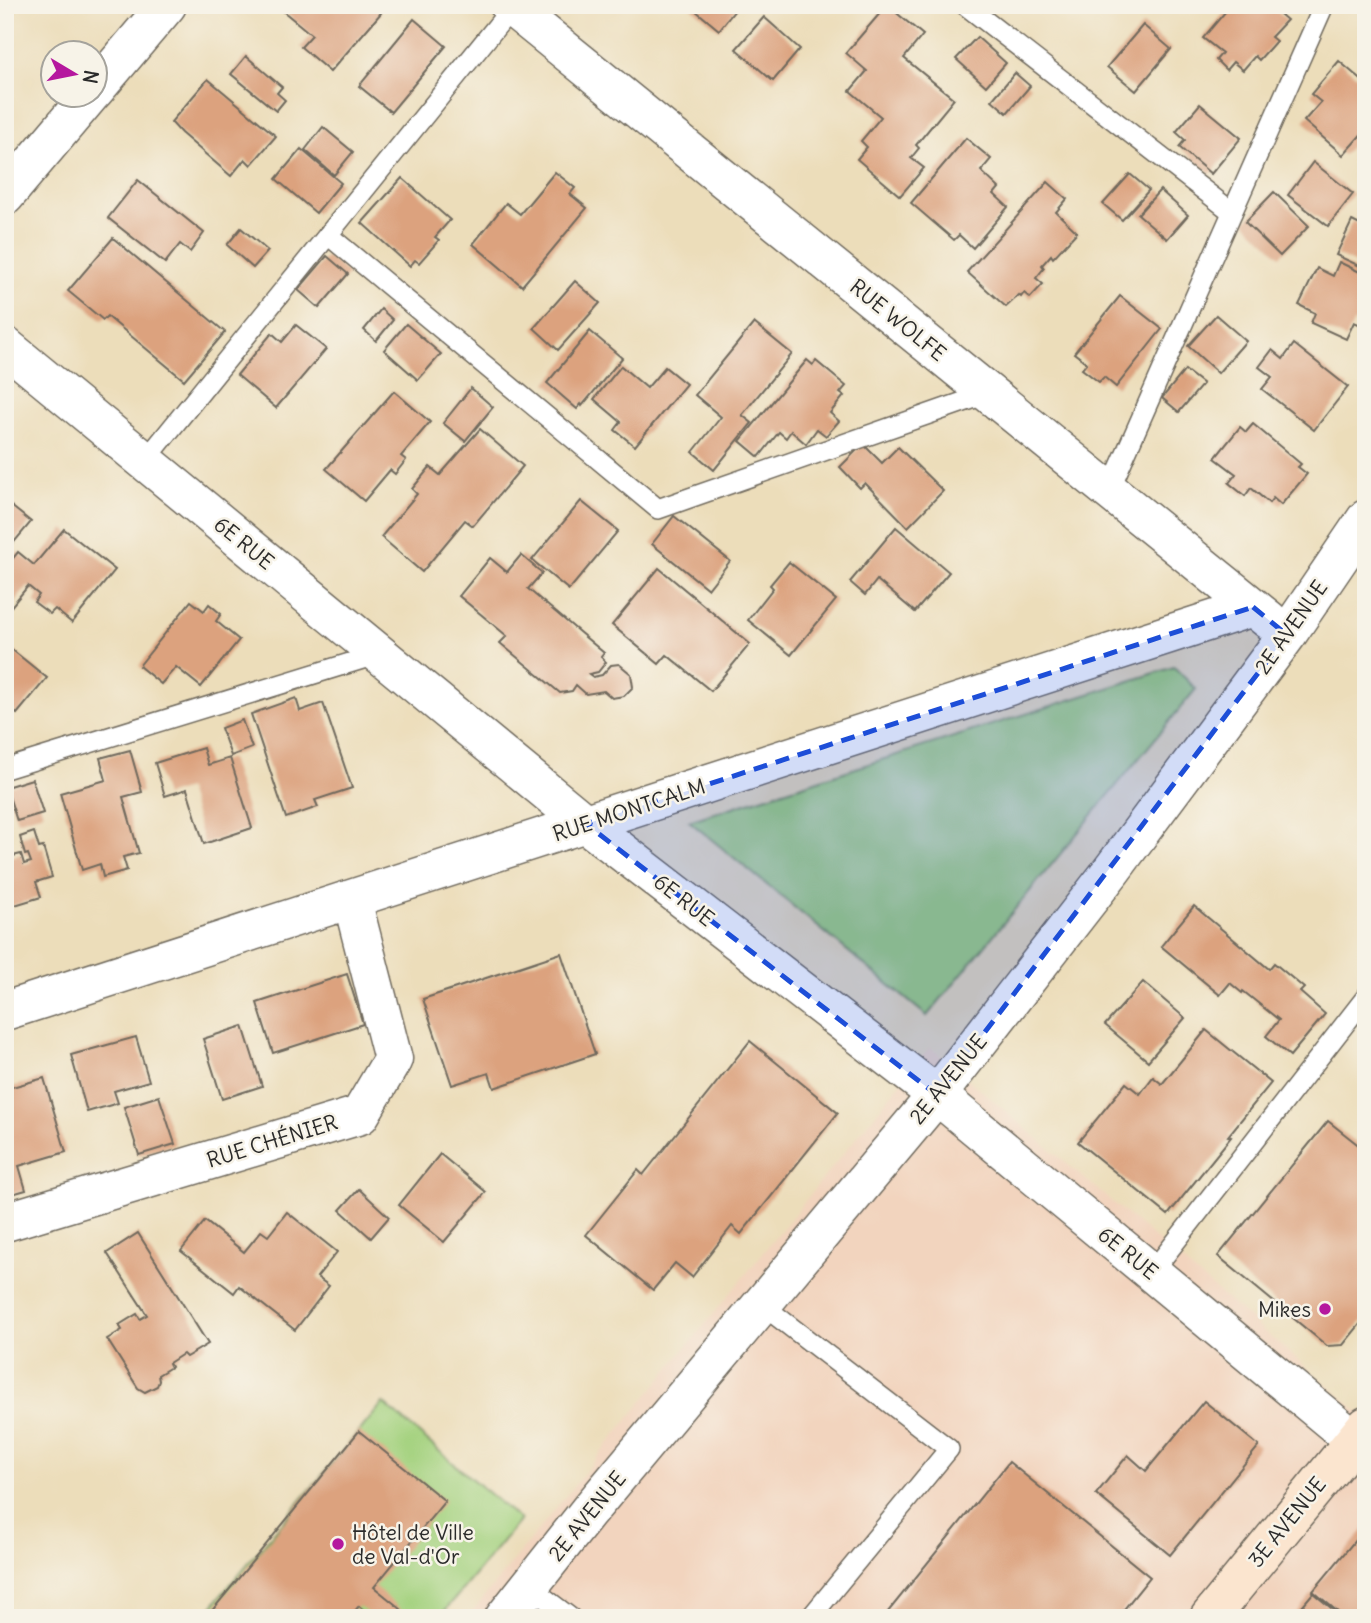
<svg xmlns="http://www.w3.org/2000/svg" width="1371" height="1623" font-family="Delius,sans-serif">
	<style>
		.built { fill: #f2d4be }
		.green { fill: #a4d27f; stroke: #687e55; stroke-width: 2 }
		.building { fill: #dca27e }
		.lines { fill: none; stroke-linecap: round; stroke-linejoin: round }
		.lane-casing { stroke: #6f695d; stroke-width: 22 }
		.street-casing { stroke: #6f695d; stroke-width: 41 }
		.secondary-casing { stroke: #6f695d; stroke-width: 41 }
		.lane { stroke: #fff; stroke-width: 19 }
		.street { stroke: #fff; stroke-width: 38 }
		.secondary { stroke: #fbe5cf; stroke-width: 38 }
		.marked { fill: #1d4ed8; fill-opacity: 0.2; stroke: #1d4ed8; stroke-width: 5; stroke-dasharray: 14 9; stroke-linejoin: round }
		.poi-dot { fill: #b5179e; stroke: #f7f3e8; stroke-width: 2.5 }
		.labels { text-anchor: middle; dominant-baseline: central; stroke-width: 5; stroke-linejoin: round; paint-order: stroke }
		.street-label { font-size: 21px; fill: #2b2b2b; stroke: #f7f3e8 }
		.poi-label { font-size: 21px; fill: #2b2b2b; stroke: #f7f3e8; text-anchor: end }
	</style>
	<rect width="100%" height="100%" fill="#f7f3e8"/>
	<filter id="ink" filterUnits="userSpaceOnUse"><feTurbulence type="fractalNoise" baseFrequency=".0143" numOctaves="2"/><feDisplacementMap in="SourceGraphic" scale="14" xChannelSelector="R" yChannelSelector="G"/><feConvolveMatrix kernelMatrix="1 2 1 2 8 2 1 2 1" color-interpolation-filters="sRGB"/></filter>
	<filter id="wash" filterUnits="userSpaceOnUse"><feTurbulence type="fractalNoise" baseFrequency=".00686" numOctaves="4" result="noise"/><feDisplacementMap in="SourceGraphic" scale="28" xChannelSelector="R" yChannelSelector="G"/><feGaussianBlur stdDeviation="1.57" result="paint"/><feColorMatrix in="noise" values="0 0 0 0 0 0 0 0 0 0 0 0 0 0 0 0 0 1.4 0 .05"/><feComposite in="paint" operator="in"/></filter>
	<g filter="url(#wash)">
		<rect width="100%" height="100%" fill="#ecddba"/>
		<path class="built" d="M 930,1047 L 1366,1418 L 1366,1618 L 467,1618 Z"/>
		<g class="green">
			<path d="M 1174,667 L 1196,689 L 927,1016 L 689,821 Z"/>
			<path d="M 383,1403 L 520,1520 L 439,1618 L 202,1618 Z"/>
		</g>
		<g id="blocks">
			<g class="building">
				<path d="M 287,5 L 372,5 L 381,13 L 330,72 L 301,47 L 312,35 L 283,11 Z"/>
				<path d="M 689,5 L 739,5 L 719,30 Z"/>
				<path d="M 887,5 L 923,35 L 904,58 L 954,99 L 916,145 L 919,148 L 911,158 L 924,168 L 900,196 L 857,159 L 867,147 L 861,141 L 881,117 L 850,91 L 867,71 L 846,53 Z"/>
				<path d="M 1231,5 L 1278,5 L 1274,9 L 1287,20 L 1271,37 L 1276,41 L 1259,60 L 1255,56 L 1243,70 L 1233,62 L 1226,70 L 1216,60 L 1222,53 L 1203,38 Z"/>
				<path d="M 764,17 L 800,49 L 773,81 L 736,49 Z"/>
				<path d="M 414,19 L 446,46 L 391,112 L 359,86 Z"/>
				<path d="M 1143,25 L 1171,49 L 1136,91 L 1107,67 Z"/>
				<path d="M 977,37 L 1006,63 L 986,86 L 956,59 Z"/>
				<path d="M 246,56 L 282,87 L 277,93 L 285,100 L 276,111 L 231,74 Z"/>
				<path d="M 1339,61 L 1366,84 L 1366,129 L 1343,155 L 1304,121 L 1321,102 L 1311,94 Z"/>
				<path d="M 1015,73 L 1030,86 L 1007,113 L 992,100 Z"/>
				<path d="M 208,79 L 276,136 L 251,165 L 245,159 L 231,176 L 181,133 L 171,122 Z"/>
				<path d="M 1200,104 L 1241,138 L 1211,174 L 1179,147 L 1185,140 L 1176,132 Z"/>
				<path d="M 323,127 L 353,152 L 334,175 L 305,150 Z"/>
				<path d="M 966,138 L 991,159 L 981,171 L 999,188 L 994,194 L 1008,207 L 973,248 L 959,235 L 954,240 L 911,203 Z"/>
				<path d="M 301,149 L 341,183 L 316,213 L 276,179 Z"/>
				<path d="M 1313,162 L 1353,194 L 1328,226 L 1288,195 Z"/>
				<path d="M 555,172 L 575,188 L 570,194 L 587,208 L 522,286 L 473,244 L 506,203 L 520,214 Z"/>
				<path d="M 1130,174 L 1149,190 L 1122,220 L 1103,204 Z"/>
				<path d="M 402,178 L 450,220 L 435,237 L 439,240 L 419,263 L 415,260 L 410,266 L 362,223 Z"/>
				<path d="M 138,180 L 204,233 L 190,252 L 180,244 L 165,263 L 108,218 Z"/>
				<path d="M 1048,182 L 1067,199 L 1056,212 L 1077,232 L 1053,258 L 1051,255 L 1042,265 L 1044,268 L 1036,278 L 1043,284 L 1030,298 L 1024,293 L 1021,297 L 1019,295 L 1006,307 L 967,272 Z"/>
				<path d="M 1160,190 L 1188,215 L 1167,239 L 1138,214 Z"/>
				<path d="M 1274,192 L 1309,226 L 1280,256 L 1245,222 Z"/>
				<path d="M 1352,221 L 1366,228 L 1366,269 L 1336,255 Z"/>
				<path d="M 241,228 L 268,251 L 253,268 L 227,245 Z"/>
				<path d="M 113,238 L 225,332 L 184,380 L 107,316 L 103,320 L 68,291 Z"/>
				<path d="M 327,256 L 348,274 L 319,308 L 298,290 Z"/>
				<path d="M 1339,262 L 1366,275 L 1366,327 L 1354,322 L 1346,339 L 1311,323 L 1315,313 L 1299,305 L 1317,268 L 1333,276 Z"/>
				<path d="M 575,281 L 600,303 L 558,350 L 534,328 Z"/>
				<path d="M 1120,296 L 1162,329 L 1116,387 L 1104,377 L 1099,382 L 1082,369 L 1087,363 L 1074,353 Z"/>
				<path d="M 381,309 L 393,320 L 376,341 L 364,330 Z"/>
				<path d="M 1216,315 L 1246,341 L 1218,373 L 1188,346 Z"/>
				<path d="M 754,323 L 792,354 L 742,415 L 752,423 L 714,470 L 693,452 L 721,417 L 695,395 Z"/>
				<path d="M 406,324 L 441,354 L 418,380 L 384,350 Z"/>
				<path d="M 296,325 L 326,349 L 276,408 L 237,375 L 272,333 L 282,342 Z"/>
				<path d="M 590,331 L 622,358 L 582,406 L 581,404 L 577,409 L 547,383 Z"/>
				<path d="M 1294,344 L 1348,387 L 1314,430 L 1262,389 L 1272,377 L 1259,367 L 1272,350 L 1283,359 Z"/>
				<path d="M 807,360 L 813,365 L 816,361 L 846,386 L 840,393 L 844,396 L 830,413 L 839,421 L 826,436 L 817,429 L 806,444 L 791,431 L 786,438 L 779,432 L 759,457 L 740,441 Z"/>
				<path d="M 621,366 L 647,388 L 665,367 L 686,384 L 635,446 L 615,430 L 621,422 L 594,399 Z"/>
				<path d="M 1185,370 L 1203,384 L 1179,412 L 1162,398 Z"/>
				<path d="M 471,388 L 493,407 L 465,441 L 443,423 Z"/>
				<path d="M 394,391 L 430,422 L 401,456 L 406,460 L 395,474 L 390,470 L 364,501 L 326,469 Z"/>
				<path d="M 1253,424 L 1301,464 L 1298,467 L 1307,474 L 1281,505 L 1273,498 L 1269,503 L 1251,488 L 1245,496 L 1229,483 L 1236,474 L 1215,458 L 1240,427 L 1246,432 Z"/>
				<path d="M 480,429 L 523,466 L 473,526 L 465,520 L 422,572 L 381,537 L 417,494 L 412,489 L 430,467 L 440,475 Z"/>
				<path d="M 863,444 L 882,463 L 898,447 L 943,491 L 908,527 L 865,483 L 860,488 L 840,467 Z"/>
				<path d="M 5,501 L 31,522 L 5,553 Z"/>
				<path d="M 581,501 L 618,531 L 569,590 L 532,560 Z"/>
				<path d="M 674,516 L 730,561 L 708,589 L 652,544 Z"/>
				<path d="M 896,527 L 949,572 L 915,612 L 877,580 L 865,595 L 850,582 Z"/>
				<path d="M 64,529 L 115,570 L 72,623 L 55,609 L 50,614 L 34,602 L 39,595 L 28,586 L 5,614 L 5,568 L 18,552 L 34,565 Z"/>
				<path d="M 521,555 L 542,573 L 528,589 L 604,653 L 601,657 L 606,662 L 598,672 L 589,674 L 593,677 L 602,675 L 611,665 L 619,664 L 631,674 L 633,687 L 624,696 L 612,698 L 604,691 L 586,694 L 576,685 L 572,691 L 560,693 L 500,643 L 507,636 L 459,596 L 490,558 L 507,572 Z"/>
				<path d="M 789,562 L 836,600 L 791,655 L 748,620 L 773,588 L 770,585 Z"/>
				<path d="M 659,568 L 750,644 L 711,691 L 667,655 L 659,664 L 612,625 Z"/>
				<path d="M 191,601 L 204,611 L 209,604 L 221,614 L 216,621 L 239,640 L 201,687 L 176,667 L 161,684 L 139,666 Z"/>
				<path d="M 5,644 L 47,678 L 17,714 L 5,704 Z"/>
				<path d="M 296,698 L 300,711 L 323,703 L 352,788 L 315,800 L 318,807 L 286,818 L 251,714 Z"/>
				<path d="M 242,720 L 252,748 L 231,756 L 221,728 Z"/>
				<path d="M 203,748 L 208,765 L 230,758 L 252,828 L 204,844 L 187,789 L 165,796 L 155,763 Z"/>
				<path d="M 130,750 L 142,792 L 123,797 L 139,853 L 123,857 L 127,870 L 103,877 L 100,864 L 82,870 L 60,793 L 106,780 L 100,758 Z"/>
				<path d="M 32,779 L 43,813 L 17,821 L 6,787 Z"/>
				<path d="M 34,832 L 39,848 L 43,847 L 52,877 L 36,882 L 41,897 L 5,908 L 5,858 L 21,854 L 24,864 L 31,862 L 28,854 L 25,855 L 20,837 Z"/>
				<path d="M 1194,906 L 1269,969 L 1274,963 L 1304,988 L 1300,992 L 1325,1014 L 1290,1056 L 1266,1036 L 1279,1020 L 1243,991 L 1242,993 L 1230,983 L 1220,995 L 1161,946 Z"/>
				<path d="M 561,953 L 595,1054 L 494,1088 L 489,1073 L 452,1085 L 423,999 Z"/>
				<path d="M 347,974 L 363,1024 L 273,1053 L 257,1003 Z"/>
				<path d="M 1143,982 L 1185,1018 L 1148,1061 L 1105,1025 Z"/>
				<path d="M 243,1026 L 262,1086 L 222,1099 L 203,1039 Z"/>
				<path d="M 1206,1030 L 1271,1083 L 1228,1136 L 1231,1137 L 1168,1215 L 1078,1142 L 1126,1083 L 1140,1094 L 1153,1077 L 1162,1084 Z"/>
				<path d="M 136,1037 L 149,1081 L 114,1091 L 118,1103 L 87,1112 L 71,1055 Z"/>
				<path d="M 750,1041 L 838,1113 L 741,1234 L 732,1226 L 692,1277 L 675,1263 L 653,1290 L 586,1235 L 638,1170 L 643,1175 Z"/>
				<path d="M 44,1078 L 66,1152 L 19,1166 L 26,1190 L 5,1196 L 5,1089 Z"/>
				<path d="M 159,1096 L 175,1144 L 139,1155 L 124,1107 Z"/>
				<path d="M 1328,1121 L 1366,1151 L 1366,1317 L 1343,1345 L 1327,1346 L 1218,1256 Z"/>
				<path d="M 440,1154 L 486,1192 L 444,1242 L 399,1205 Z"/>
				<path d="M 359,1189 L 389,1217 L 371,1238 L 340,1210 Z"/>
				<path d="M 287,1212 L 337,1252 L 317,1277 L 329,1286 L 295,1330 L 239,1286 L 234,1293 L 181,1251 L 205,1221 L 244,1252 L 261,1231 L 268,1236 Z"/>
				<path d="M 138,1233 L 208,1344 L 186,1357 L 183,1354 L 169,1363 L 171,1367 L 158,1375 L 159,1381 L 157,1386 L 145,1392 L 138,1388 L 107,1339 L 122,1330 L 119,1325 L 137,1314 L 140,1319 L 147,1315 L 107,1253 Z"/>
				<path d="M 1204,1401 L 1259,1446 L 1170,1555 L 1096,1494 L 1128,1455 L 1146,1471 Z"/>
				<path d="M 359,1431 L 445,1501 L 374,1587 L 401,1609 L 393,1618 L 373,1618 L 359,1606 L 349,1618 L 206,1618 Z"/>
				<path d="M 1009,1462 L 1150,1577 L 1117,1618 L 883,1618 Z"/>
				<path d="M 1366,1527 L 1366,1618 L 1345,1618 L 1313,1591 Z"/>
				<path d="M 1313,1593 L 1343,1618 L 1292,1618 Z"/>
			</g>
		</g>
	</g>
	<g filter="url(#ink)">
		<use href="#blocks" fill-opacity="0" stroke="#6f695d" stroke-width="2"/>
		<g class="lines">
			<g class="lane-casing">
				<g id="lane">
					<path d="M 965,5 L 1232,212"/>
					<path d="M 328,235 L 658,509 L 989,393"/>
					<path d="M 145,461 L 514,5"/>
					<path d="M 1109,491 L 1324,5"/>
					<path d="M 5,769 L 379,654"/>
					<path d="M 1152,1272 L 1366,997"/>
					<path d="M 761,1304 L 949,1449 L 810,1618"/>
					<path d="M 530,1587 L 571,1618"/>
				</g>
			</g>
			<g class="street-casing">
				<g id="street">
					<path d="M 509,5 L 1269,620"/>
					<path d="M 94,91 L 167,5"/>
					<path d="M 5,196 L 91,94"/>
					<path d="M 5,346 L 586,824 L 937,1095 L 1366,1450"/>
					<path d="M 5,1011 L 1253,607"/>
					<path d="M 5,1222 L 360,1115 L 393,1059 L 352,900"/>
					<path d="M 504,1618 L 588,1512 L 937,1095 L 1112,870 L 1287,635 L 1366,519"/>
				</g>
			</g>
			<g class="secondary-casing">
				<path id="secondary" d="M 1209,1618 L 1366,1426"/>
			</g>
			<use href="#lane" class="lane"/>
			<use href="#street" class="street"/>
			<use href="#secondary" class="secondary"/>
		</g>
	</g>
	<path class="marked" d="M 1253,607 L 1287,635 L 937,1095 L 586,824 Z"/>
	<g class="poi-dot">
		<circle cx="1325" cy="1309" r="7"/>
		<circle cx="338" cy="1544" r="7"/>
	</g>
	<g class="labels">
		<g class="street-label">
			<text transform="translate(898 320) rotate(39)">RUE WOLFE</text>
			<text transform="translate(244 543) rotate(39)">6E RUE</text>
			<text transform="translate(1291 627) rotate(-55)">2E AVENUE</text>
			<text transform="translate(629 810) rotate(-18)">RUE MONTCALM</text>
			<text transform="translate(684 900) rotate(38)">6E RUE</text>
			<text transform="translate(948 1079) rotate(-51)">2E AVENUE</text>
			<text transform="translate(272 1141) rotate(-17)">RUE CHÉNIER</text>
			<text transform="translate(1128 1253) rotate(39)">6E RUE</text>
			<text transform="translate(587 1516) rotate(-51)">2E AVENUE</text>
			<text transform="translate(1287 1522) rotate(-51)">3E AVENUE</text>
		</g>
		<g class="poi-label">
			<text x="1311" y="1309">Mikes</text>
			<text x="352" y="1532" text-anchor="start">Hôtel de Ville<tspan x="352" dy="24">de Val-d'Or</tspan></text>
		</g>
	</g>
	<rect width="1371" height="1623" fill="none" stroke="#f7f3e8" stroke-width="28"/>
	<g transform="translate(74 74) rotate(100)"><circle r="33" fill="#f7f3e8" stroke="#a5a39c" stroke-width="2"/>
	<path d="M0-5L12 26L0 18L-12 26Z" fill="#b5179e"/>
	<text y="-10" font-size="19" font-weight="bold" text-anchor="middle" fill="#2b2b2b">N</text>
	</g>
</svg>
